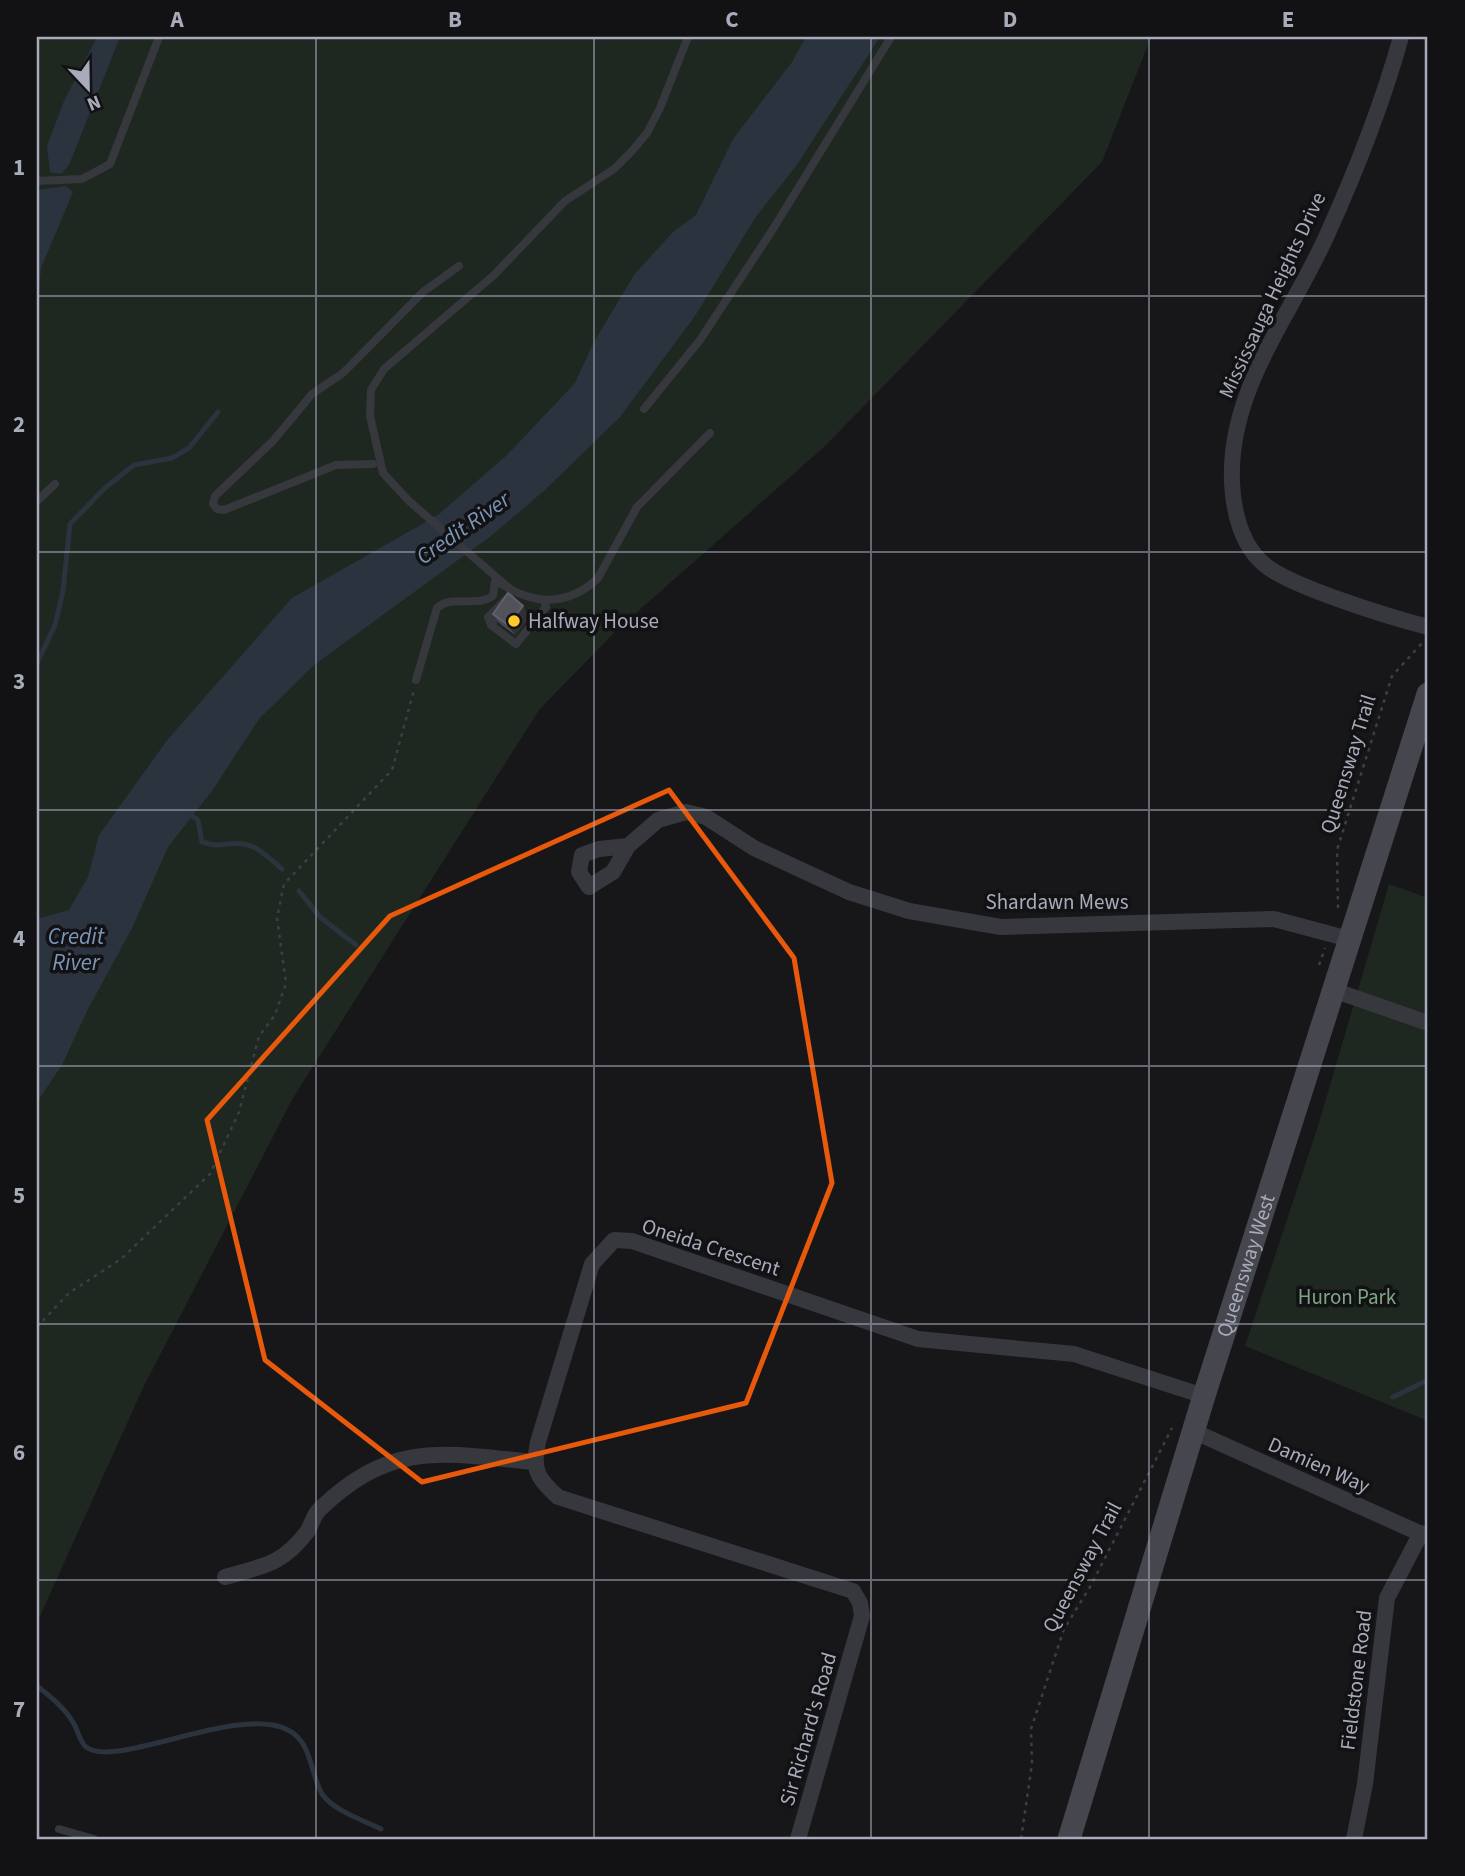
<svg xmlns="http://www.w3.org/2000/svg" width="1465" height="1876" font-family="'Source Sans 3',sans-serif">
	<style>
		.green { fill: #1e2720 }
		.water { fill: #2b343e }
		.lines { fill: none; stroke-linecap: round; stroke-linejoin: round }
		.stream { stroke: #2b343e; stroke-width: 5 }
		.path { stroke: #3d3f45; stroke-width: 2.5; stroke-dasharray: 3.5 5; stroke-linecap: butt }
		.lane { stroke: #37383e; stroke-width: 8 }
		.street { stroke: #37383e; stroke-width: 16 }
		.secondary { stroke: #45464e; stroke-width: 23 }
		.wall { fill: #47474e }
		.shaded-wall { fill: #302f34 }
		.building { fill: #52525a; stroke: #5f6069; stroke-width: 2 }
		.marked { fill: none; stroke: #e8590c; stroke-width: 5; stroke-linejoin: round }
		.grid { fill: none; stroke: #a7abba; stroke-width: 2; stroke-opacity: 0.55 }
		.poi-dot { fill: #ffc928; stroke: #121114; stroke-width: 2.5 }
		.labels { text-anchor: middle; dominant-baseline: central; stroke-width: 7; stroke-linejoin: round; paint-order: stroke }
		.street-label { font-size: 21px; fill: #a7abba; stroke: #121114 }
		.poi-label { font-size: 21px; fill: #a7abba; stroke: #121114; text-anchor: start }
		.park-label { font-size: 21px; fill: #7da783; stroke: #121114 }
		.water-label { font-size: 23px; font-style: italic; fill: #7b96b8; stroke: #121114 }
		.neatline { fill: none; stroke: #a7abba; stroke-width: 2.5 }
		.grid-label { font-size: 23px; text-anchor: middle; font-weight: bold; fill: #a7abba }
	</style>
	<rect width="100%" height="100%" fill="#171619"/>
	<g class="green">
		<path d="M 37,37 L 1151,37 L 1102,162 L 823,448 L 618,629 L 539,710 L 293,1098 L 143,1388 L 37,1623 Z"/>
		<path d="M 1389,884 L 1428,898 L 1428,1421 L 1245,1346 L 1318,1126 Z"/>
	</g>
	<g class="water">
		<path d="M 97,37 L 120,37 L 69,165 L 61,174 L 50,172 L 47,146 L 64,101 Z"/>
		<path d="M 806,37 L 880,37 L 796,166 L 755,218 L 695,316 L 620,417 L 545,490 L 491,536 L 314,665 L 259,719 L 212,791 L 168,847 L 132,928 L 87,1011 L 62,1065 L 37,1102 L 37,919 L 69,910 L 88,877 L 99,835 L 168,739 L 292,598 L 438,515 L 508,454 L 575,383 L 594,342 L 634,275 L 673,232 L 696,215 L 733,139 L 792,62 Z"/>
		<path d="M 66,186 L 73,192 L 41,268 L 37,315 L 37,190 Z"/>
	</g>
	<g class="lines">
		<g class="stream">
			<path d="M 37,663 L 55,625 L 63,591 L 70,524 L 105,488 L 134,465 L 172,458 L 189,448 L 218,412"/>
			<path d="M 188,813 L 198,820 L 202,842 C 224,849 226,841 243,844 C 257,845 271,860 282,869"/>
			<path d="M 299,891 L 320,917 L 356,945"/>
			<path d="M 1393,1397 L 1428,1380"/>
			<path d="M 37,1686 C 51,1697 65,1708 74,1724 C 78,1731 80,1742 86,1747 C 116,1770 237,1704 288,1730 C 312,1742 310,1773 322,1794 C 334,1811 363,1820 381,1829"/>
		</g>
		<g class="path">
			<path d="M 1428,566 L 1428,580"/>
			<path d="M 1338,908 L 1337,850 L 1392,676 L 1423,642"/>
			<path d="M 1319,965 L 1325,948"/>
			<path d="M 37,1327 L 69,1293 L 121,1259 L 210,1174 L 239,1112 L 259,1036 L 275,1015 L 286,983 L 277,918 L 284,884 L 392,770 L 414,690"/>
			<path d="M 1021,1839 L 1032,1764 L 1031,1729 L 1064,1629 L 1090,1587 L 1172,1428"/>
		</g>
		<g class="lane">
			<path d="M 37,181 L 82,179 L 110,164 L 159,37"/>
			<path d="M 644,409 L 700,340 L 773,229 L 891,37"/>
			<path d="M 373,464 L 336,465 L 224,510 L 217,509 L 213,504 L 215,496 L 273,441 L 312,394 L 343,373 L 423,292 L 459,266"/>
			<path d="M 37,501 L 55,484"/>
			<path d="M 510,589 C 541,606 572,603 598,578 L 637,507 L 710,433"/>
			<path d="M 502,610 L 491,625 L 516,644 L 546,607 L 545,603"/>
			<path d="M 490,622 L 488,617 L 510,595"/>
			<path d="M 416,680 L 437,608 C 453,594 475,608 493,596 L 495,581 L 510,589 L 409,501 L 383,473 L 370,416 L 371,390 L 384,369 L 494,275 L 565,201 L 614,169 L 632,151 L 647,133 L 660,108 L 688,37"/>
			<path d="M 59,1829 L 94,1839"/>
		</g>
		<g class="street">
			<path d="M 1401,37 C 1382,105 1356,171 1327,235 C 1289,320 1222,397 1233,495 C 1236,521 1244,548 1265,565 C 1291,587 1393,618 1428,627"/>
			<path d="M 628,846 L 599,849 L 582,855 L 579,872 L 589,887 L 613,872 L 628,846 L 658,820 L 686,812 L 706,817 L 754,848 L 849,892 L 909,911 L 1001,927 L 1274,919 L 1349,939"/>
			<path d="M 1333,990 L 1428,1023"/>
			<path d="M 1193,1431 L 1428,1537"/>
			<path d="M 225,1577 C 263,1566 282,1565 307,1532 C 312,1525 313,1515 320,1509 C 392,1440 443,1453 533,1462"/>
			<path d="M 798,1839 L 862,1616 L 860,1603 L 853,1591 L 558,1497 C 537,1478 532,1470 538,1442 L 592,1264 L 614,1240 L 632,1241 L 918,1339 L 1074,1354 L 1204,1396"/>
			<path d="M 1354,1839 L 1365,1784 L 1387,1598 L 1421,1533"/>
		</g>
		<path class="secondary" id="s1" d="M 1069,1839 L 1204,1396 L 1428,694"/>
	</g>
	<path class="wall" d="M 493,614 L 530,616 L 515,635 L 500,624 Z"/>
	<path class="shaded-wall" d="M 523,606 L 530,616 L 515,635 L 508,625 Z"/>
	<path class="building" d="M 508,593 L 523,606 L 508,625 L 493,614 Z"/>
	<path class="marked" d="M 669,790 L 794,958 L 832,1183 L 746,1403 L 422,1482 L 265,1360 L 207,1120 L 390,916 Z"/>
	<path class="grid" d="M 316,37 L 316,1839M 594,37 L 594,1839M 871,37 L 871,1839M 1149,37 L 1149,1839M 37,296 L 1428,296M 37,552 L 1428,552M 37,810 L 1428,810M 37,1066 L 1428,1066M 37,1324 L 1428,1324M 37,1580 L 1428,1580"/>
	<circle class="poi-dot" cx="514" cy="621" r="7"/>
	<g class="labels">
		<g class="street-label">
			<text transform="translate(1272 295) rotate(-65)">Mississauga Heights Drive</text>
			<text transform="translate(1348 764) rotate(-73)">Queensway Trail</text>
			<text x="1057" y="902">Shardawn Mews</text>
			<text transform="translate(711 1247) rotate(18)">Oneida Crescent</text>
			<text stroke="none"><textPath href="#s1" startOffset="600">Queensway West</textPath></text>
			<text transform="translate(1319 1465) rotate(24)">Damien Way</text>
			<text transform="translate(1082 1567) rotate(-62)">Queensway Trail</text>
			<text transform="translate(1356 1680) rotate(-83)">Fieldstone Road</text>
			<text transform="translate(808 1729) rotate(-74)">Sir Richard's Road</text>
		</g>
		<g class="poi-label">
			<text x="528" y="621">Halfway House</text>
		</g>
		<g class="park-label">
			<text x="1347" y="1297">Huron Park</text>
		</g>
		<g class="water-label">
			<text transform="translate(463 528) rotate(-35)">Credit River</text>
			<text x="76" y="936">Credit<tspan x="76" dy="26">River</tspan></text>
		</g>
	</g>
	<rect width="1465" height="1876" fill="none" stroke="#121114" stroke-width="77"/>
	<g transform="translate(88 88) rotate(158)" stroke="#121114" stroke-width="5" paint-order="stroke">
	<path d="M0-5L12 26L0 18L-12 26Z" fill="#a7abba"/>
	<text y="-10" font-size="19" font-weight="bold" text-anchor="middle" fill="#a7abba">N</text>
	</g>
	<rect x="38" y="38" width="1388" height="1800" class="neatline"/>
	<g class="grid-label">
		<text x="177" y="27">A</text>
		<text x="455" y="27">B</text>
		<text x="732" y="27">C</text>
		<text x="1010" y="27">D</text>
		<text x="1288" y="27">E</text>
		<text x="19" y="175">1</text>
		<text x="19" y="432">2</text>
		<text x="19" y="689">3</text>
		<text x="19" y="946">4</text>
		<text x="19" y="1203">5</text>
		<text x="19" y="1460">6</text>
		<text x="19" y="1717">7</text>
	</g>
</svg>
